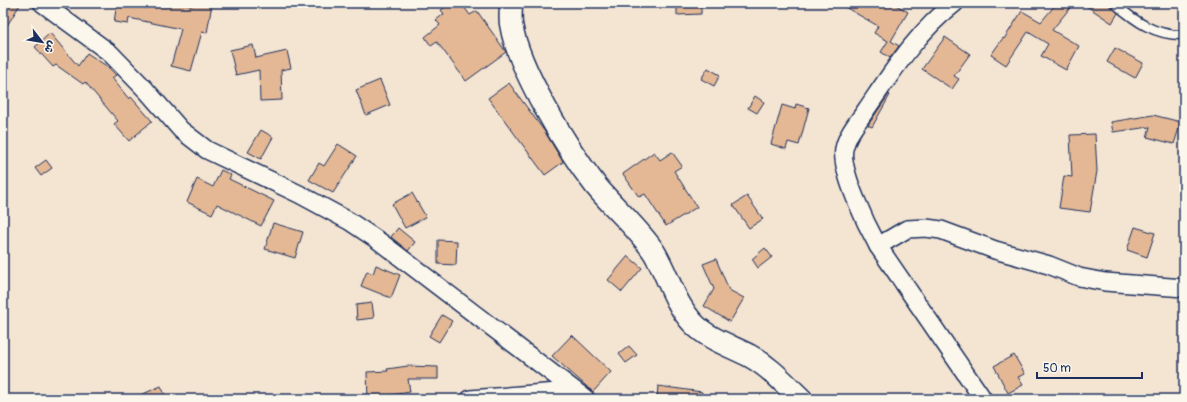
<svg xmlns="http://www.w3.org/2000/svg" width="1187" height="402" font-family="Pangolin,'Playpen Sans Arabic',sans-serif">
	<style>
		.building { fill: #e4b894; stroke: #1b2f5e }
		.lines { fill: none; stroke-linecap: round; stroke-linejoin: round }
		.service-casing { stroke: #1b2f5e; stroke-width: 11 }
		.minor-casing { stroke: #1b2f5e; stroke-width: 20 }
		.secondary-casing { stroke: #1b2f5e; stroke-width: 25 }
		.service { stroke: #fbf7ec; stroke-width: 8 }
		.minor { stroke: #fbf7ec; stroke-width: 17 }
		.secondary { stroke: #fbf7ec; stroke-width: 22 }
	</style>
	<rect width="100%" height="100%" fill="#f4e4d2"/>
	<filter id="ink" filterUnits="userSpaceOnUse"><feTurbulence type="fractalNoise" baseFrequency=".025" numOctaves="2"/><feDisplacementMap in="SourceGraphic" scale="8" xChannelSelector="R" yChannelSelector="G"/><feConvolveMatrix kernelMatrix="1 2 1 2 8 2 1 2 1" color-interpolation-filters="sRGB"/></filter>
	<g filter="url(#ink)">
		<g class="building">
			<path d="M 3,3 L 21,3 L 3,32 Z"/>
			<path d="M 117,3 L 147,8 L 148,3 L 177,3 L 192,6 L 192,3 L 212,4 L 207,33 L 202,32 L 191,71 L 171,66 L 181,29 L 129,18 L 128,24 L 114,22 Z"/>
			<path d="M 451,3 L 461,3 L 470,15 L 477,11 L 506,52 L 466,81 L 437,42 L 431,46 L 425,37 L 440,25 L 436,20 L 444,14 L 441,10 Z"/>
			<path d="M 677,3 L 701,3 L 701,14 L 677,15 Z"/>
			<path d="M 838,3 L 893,3 L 908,12 L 891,41 L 899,46 L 890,58 L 881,52 L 888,41 L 874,33 L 878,26 Z"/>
			<path d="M 1057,3 L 1074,3 L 1052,30 L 1079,46 L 1066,70 L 1041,56 L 1048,44 L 1028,32 L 1006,65 L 991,55 L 1003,38 L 1004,39 L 1022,11 L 1041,22 Z"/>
			<path d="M 1082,3 L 1108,3 L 1118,13 L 1112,23 Z"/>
			<path d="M 50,33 L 78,66 L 87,53 L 108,67 L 116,75 L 112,78 L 129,99 L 131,97 L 152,121 L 129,141 L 114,124 L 118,121 L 85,82 L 83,84 L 56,65 L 53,67 L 35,47 Z"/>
			<path d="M 945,37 L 970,54 L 954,76 L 959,79 L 952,89 L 922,69 Z"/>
			<path d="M 253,45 L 256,58 L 287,51 L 291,68 L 281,70 L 282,100 L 260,101 L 259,70 L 236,75 L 230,50 Z"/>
			<path d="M 1115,48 L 1143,63 L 1135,78 L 1107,62 Z"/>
			<path d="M 708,68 L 720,75 L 714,86 L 701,79 Z"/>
			<path d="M 380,80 L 390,105 L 366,115 L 356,90 Z"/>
			<path d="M 509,83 L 545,132 L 563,162 L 545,175 L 488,98 Z"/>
			<path d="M 889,94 L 890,95 L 872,127 L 868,125 Z"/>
			<path d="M 755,96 L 764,102 L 757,113 L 748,108 Z"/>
			<path d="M 796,104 L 809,108 L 799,145 L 788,142 L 786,149 L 771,144 L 782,105 L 795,109 Z"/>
			<path d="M 1153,115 L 1181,122 L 1174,144 L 1147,137 L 1150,127 L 1113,132 L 1111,122 Z"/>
			<path d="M 261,130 L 273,137 L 261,159 L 248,152 Z"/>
			<path d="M 1095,134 L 1097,171 L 1090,212 L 1059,208 L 1064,176 L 1072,177 L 1070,135 Z"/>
			<path d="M 338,144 L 357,156 L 333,193 L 309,180 L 319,163 L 324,166 Z"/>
			<path d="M 654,152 L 660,160 L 672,152 L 682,166 L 674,171 L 697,207 L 666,226 L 645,194 L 639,197 L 623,174 Z"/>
			<path d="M 46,160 L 52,168 L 41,176 L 35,168 Z"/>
			<path d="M 221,170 L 231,175 L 229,179 L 274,201 L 261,226 L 217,204 L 212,214 L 187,202 L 197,179 L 213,187 Z"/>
			<path d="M 412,193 L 426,217 L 405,228 L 392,204 Z"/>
			<path d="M 747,196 L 763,219 L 749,228 L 733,205 Z"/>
			<path d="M 273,223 L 303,232 L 295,258 L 265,249 Z"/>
			<path d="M 1135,227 L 1155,233 L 1147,257 L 1127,250 Z"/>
			<path d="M 398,228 L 415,242 L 408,251 L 391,237 Z"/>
			<path d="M 438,240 L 457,241 L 456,265 L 438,264 Z"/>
			<path d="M 765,248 L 772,257 L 758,268 L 752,259 Z"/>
			<path d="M 628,256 L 642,268 L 622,292 L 608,280 Z"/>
			<path d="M 716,259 L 729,290 L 744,298 L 730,322 L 704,306 L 714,289 L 703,264 Z"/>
			<path d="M 376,265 L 400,275 L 391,298 L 361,286 L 367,271 L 373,274 Z"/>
			<path d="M 372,303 L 374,318 L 357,320 L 356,305 Z"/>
			<path d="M 442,315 L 452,321 L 439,342 L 429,336 Z"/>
			<path d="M 572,335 L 611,372 L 593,392 L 552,356 Z"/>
			<path d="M 629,346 L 637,355 L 626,363 L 619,354 Z"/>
			<path d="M 1014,355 L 1025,374 L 1018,377 L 1023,385 L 1008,393 L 994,366 Z"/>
			<path d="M 408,366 L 438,367 L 438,379 L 408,379 L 410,392 L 385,396 L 385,399 L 368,399 L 367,372 L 388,371 L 387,369 Z"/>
			<path d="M 161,386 L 167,399 L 132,399 Z"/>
			<path d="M 658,386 L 702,392 L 701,399 L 657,399 Z"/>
		</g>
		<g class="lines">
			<g class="service-casing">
				<path id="service" d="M 1114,3 C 1135,21 1155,36 1184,35"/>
			</g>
			<g class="minor-casing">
				<g id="minor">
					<path d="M 42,3 L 110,53 L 146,90 L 181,130 L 207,150 L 299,194 L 349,221 L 379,241 L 586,399"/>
					<path d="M 955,3 C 918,31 892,72 866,110 C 858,122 847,134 844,149 C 840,171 867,226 878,246 L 983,399"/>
					<path d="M 878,246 L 907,229 L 926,228 L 941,230 L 995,250 L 1049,265 L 1079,277 L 1105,282 L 1184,288"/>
					<path d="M 470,399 L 558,392 L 577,396"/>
				</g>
			</g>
			<g class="secondary-casing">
				<path id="secondary" d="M 511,3 C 511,10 510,17 511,24 C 518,69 568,150 596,186 C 615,209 637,227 654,252 C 668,275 674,303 693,323 C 708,339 731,346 750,356 C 770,367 785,384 801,399"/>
			</g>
			<use href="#service" class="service"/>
			<use href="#minor" class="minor"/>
			<use href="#secondary" class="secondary"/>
		</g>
	</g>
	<rect width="1187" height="402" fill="none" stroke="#fbf7ec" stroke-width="16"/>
	<rect x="8" y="8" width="1171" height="386" fill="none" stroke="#1b2f5e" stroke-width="1.5" filter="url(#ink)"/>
	<g transform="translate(42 42) rotate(121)" stroke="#fbf7ec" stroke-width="3" paint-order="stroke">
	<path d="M0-3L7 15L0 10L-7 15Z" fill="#1b2f5e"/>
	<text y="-6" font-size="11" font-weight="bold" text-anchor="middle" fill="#1b2f5e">ش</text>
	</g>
	<path d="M1037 372v6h105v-6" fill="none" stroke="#1b2f5e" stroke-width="2"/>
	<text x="1043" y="372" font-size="12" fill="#1b2f5e" stroke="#fbf7ec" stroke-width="3" paint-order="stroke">50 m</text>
</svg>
